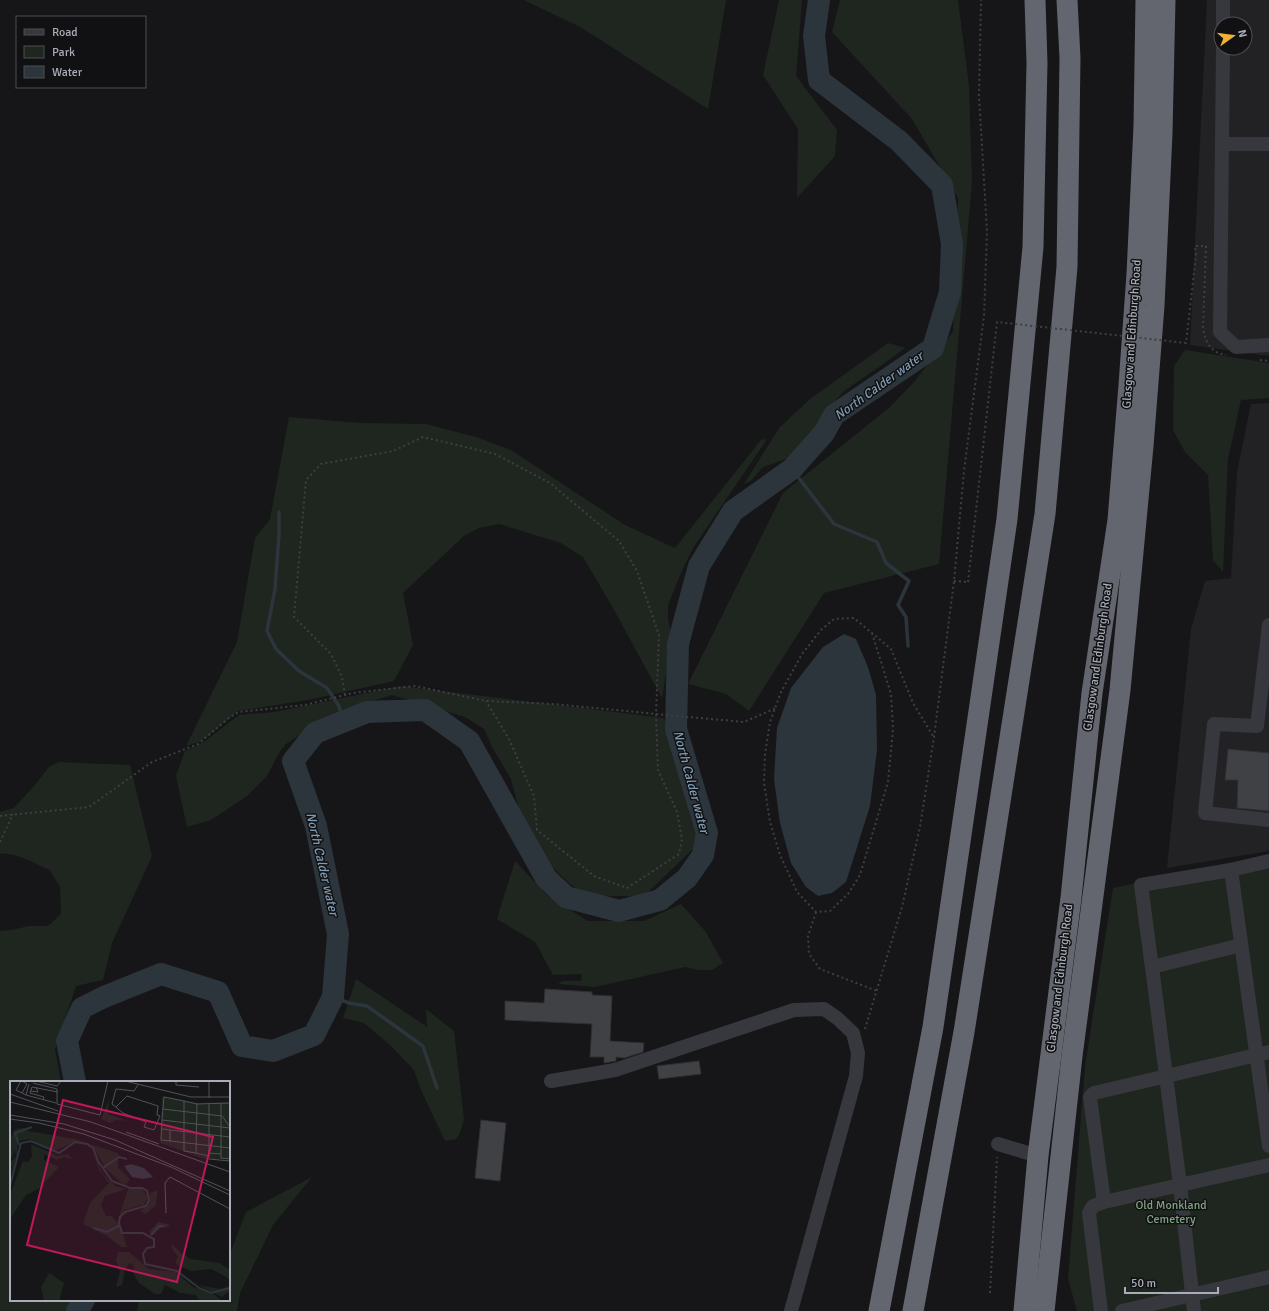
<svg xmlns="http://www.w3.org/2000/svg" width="1269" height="1311" font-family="Signika,sans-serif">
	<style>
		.built { fill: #222225; fill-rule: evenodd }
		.green { fill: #1e261f }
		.water { fill: #2c353c }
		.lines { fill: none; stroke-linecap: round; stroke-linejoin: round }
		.stream { stroke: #2c353c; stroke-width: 3.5 }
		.river { stroke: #2c353c; stroke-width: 22 }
		.building { fill: #404145; stroke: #303034 }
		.path { stroke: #3d3f44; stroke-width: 2; stroke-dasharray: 2 3; stroke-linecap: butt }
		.minor { stroke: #37383d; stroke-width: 14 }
		.highway { stroke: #63666e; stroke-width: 21 }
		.path-bridge { stroke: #3d3f44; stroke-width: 2; stroke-dasharray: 2 3; stroke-linecap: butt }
		.labels { text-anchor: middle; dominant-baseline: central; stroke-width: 3; stroke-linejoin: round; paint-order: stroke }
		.street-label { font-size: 12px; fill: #a8adb8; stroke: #111113 }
		.park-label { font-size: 12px; fill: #7fa381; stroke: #111113 }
		.water-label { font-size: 13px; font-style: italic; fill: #7f9bb3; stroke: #111113 }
		.inset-river { fill: none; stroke: #2c353c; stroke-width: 2 }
		.inset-road { fill: none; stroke: #505258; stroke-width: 1 }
		.view { fill: #c2185b; fill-opacity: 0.15; stroke: #c2185b; stroke-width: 2 }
		.inset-edge { fill: none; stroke: #a8adb8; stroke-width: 2 }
	</style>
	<rect width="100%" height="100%" fill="#161618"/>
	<g class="built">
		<path d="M 1207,0 L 1269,0 L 1269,356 L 1190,345 ZM 1221,24 L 1245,24 L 1245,48 L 1221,48 Z"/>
		<path d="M 1269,403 L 1269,851 L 1167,868 L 1191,629 L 1205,581 L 1231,578 L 1237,472 L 1251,404 Z"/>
	</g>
	<g class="green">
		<path d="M 524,0 L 726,0 L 708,109 L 582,28 Z"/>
		<path d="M 779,0 L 802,0 L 796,76 L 837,130 L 835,156 L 797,198 L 798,129 L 763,75 Z"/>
		<path d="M 840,0 L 958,0 L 969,86 L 972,182 L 939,564 L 824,593 L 749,711 L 726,694 L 688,684 L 783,493 L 890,407 L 915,381 L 953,332 L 958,198 L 912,119 L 832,32 Z"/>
		<path d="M 888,343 L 905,348 L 882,365 L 844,391 L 824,413 L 816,427 L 811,440 L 789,458 L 763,467 L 751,481 L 744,484 L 779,428 L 810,399 Z"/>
		<path d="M 1185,350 L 1269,363 L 1269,398 L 1241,400 L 1228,459 L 1223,572 L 1213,560 L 1208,475 L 1185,452 L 1173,430 L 1174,366 Z"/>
		<path d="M 289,417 L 360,423 L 426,424 L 476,437 L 511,450 L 625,525 L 675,548 L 761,440 L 767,439 L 693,548 L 681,573 L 668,605 L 668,620 L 672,636 L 662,698 L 613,608 L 583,557 L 561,543 L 499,524 L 479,528 L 464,536 L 403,593 L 413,645 L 394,681 L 308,700 L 238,711 L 202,741 L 186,746 L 237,642 L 255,538 L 270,519 Z"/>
		<path d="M 400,686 L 664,718 L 693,817 L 699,833 L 693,849 L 643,897 L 623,896 L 590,897 L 570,884 L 546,861 L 532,842 L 518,806 L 511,779 L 492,747 L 484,729 L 465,717 L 392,695 L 363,704 L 313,727 L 286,744 L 280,751 L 267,776 L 247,796 L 211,820 L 187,827 L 176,776 L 185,751 L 205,741 L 239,715 L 275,712 Z"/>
		<path d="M 59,762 L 130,765 L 152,856 L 112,943 L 103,980 L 76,986 L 55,1049 L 61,1082 L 11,1082 L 11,1300 L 71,1300 L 66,1311 L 0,1311 L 0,931 L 11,930 L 29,926 L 48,926 L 61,914 L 60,887 L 50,870 C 36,865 15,851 0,854 L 0,812 L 14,808 L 34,786 L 49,767 Z"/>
		<path d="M 1269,854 L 1269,1311 L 1077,1311 L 1068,1279 L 1085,1066 L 1113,888 Z"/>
		<path d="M 515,861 L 548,896 L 588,921 L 644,921 L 681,904 L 706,932 L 723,963 L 712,970 L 698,970 L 685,967 L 595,987 L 558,984 L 562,981 L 581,981 L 582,974 L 553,975 L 535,942 L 497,919 Z"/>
		<path d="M 356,979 L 427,1027 L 426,1009 L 454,1031 L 464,1119 L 460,1133 L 456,1139 L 445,1141 L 421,1090 L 414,1070 L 391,1046 L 364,1023 L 343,1018 Z"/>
		<path d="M 312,1177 L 273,1225 L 240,1293 L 237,1311 L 137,1311 L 139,1300 L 229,1300 L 229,1256 L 246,1212 Z"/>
	</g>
	<path class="water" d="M 844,634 L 856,639 L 868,667 L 876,695 L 877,750 L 870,806 L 846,882 L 832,893 L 818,896 L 806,887 L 791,863 L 780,823 L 774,779 L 777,728 L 791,688 L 823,647 Z"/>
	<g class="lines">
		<g class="stream">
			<path d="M 792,469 L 834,524 L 877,542 L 886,563 L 909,581 L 898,605 L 906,617 L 908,646"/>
			<path d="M 279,512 L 279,535 L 275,589 L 267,631 L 276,649 L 299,671 L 327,688 L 339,706 L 343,722"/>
			<path d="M 333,997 L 349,1003 L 367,1006 L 423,1046 L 437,1088"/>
		</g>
		<g class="river">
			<path d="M 75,1082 L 67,1041 L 82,1008 L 104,997 L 161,974 L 218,992 L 242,1046 L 273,1051 L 314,1035 L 333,997 L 338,934 L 316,826 L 293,761 L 315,733 L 367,712 L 425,710 L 469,741 L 546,878 L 566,897 L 619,911 L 660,900 L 687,878 L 703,855 L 707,833 L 676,729 L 678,644 L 699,566 L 733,511 L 792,469 L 824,433 L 834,415 L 933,348 L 950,292 L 952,244 L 942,185 L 899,141 L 819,80 L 814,36 L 819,0"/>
			<path d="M 77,1311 L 84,1300"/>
		</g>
	</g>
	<g class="building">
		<path d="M 1228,749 L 1269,753 L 1269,811 L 1237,808 L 1238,780 L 1225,780 Z"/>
		<path d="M 545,989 L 592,992 L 592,995 L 612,996 L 610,1041 L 644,1043 L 643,1052 L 624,1058 L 616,1057 L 616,1061 L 604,1063 L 604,1057 L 590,1057 L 592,1024 L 505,1020 L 505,1001 L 544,1003 Z"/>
		<path d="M 699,1061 L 701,1074 L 659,1079 L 657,1066 Z"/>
		<path d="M 481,1120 L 506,1123 L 500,1181 L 475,1178 Z"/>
	</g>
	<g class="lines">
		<g class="path">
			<path d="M 1196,255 L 1195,246 L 1206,246 L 1203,329 C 1206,343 1211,353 1226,355"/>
			<path d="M 1260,360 L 1269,361"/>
			<path d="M 954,581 L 968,582"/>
			<path d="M 872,633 L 891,694 L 893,730 L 888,782 L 860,875 L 848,894 L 830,911 L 816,912 L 797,892 L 780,855 L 770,822 L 764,783 L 765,754 L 770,722 L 781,692 L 802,654 L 821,630 L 834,619 L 854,618 L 891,649 L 913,703 L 933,736"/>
			<path d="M 345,695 L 342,677 L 331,654 L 294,617 L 306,480 L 321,464 L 393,451 L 423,437 L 495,454 L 550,483 L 619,541 L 637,571 L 659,635 L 656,714 L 658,770 L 677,812 L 682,839 L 679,854 L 627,888 L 594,876 L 537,830 L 534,796 L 509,739 L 486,701"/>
			<path d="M 0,816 L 89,807 L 152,762 L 198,744 L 230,717 L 239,712 L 305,705 L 353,693 L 415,686 L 486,701 L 554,704 L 656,714 L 744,722 L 776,708"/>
			<path d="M 0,842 L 13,814"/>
			<path d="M 816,912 L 808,936 L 809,954 L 820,969 L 877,991"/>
			<path d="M 865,1029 L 902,907 L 920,827 L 934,737 L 954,581 L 964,471 L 984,316 L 987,232 L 979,95 L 981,0"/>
			<path d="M 990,1293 L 997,1157"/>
		</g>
		<g class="minor">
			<path d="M 1223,24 L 1223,0"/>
			<path d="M 1223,48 L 1220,332 L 1236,347 L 1269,345"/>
			<path d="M 1223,144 L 1269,144"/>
			<path d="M 1269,625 L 1257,726 L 1214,724 L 1205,813 L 1269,820"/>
			<path d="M 1231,870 L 1269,1146"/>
			<path d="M 1152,968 L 1141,885 L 1231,870 L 1269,861"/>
			<path d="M 1269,1052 L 1094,1093 L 1090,1097 L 1104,1202 L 1269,1165"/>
			<path d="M 551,1081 L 615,1070 L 794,1010 L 824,1009 L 837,1018 L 853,1033 L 858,1053 L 856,1076 L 791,1311"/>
			<path d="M 998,1144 L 1038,1156"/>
			<path d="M 1101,1311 L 1089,1213 L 1093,1206 L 1104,1202"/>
			<path d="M 1122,1311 L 1269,1277"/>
			<path d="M 1194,1311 L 1180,1185 L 1152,967 L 1241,945"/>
		</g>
		<g class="highway">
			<path d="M 879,1311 L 933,1027 L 1007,519 L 1033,247 L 1037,63 L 1035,0"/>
			<path d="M 913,1311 L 964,1032 L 1045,514 L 1067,267 L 1070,58 L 1067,0"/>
			<path d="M 1024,1311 L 1038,1156 L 1071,898 L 1092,693 L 1118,520 L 1129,385 L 1137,274 L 1144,126 L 1146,0"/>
			<path d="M 1044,1311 L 1072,1056 L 1120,690 L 1143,446 L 1154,306 L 1162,133 L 1165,0"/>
		</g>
		<path class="path-bridge" d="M 968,582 L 997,322 L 1186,343 L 1196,255"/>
	</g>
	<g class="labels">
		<g class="street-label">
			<text transform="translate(1132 334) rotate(-86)">Glasgow and Edinburgh Road</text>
			<text transform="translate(1098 657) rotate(-82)">Glasgow and Edinburgh Road</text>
			<text transform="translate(1060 978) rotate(-83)">Glasgow and Edinburgh Road</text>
		</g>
		<g class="park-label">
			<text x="1171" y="1205">Old Monkland<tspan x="1171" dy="14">Cemetery</tspan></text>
		</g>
		<g class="water-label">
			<text transform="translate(879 386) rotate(-36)">North Calder water</text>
			<text transform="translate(691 782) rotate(75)">North Calder water</text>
			<text transform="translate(322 864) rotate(77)">North Calder water</text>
		</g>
	</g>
	<g transform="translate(10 1081)">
		<rect width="220" height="220" fill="#161618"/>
		<path d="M 152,15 L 187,22 L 220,21 L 220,78 L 194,78 L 150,62 ZM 99,18 L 98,33 L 117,40 L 106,39 L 100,42 L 91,38 ZM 14,47 L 18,50 L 65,58 L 108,72 L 108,86 L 120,98 L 115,105 L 96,88 L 82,64 L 67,60 L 44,70 L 20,58 L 8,60 L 7,76 L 0,99 L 2,86 L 0,81 L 6,76 L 5,69 L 0,80 L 0,57 L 5,48 ZM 21,63 L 48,75 L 58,73 L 62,78 L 54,76 L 47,79 L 34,73 L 34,79 L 49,86 L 28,108 L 16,114 L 0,138 L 0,113 L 13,80 L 18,81 L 22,75 ZM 82,70 L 93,93 L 91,91 L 105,105 L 116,108 L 95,115 L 91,124 L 96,135 L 102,135 L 107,142 L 118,108 L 132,108 L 138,116 L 134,124 L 114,129 L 108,139 L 117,166 L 111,166 L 97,155 L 73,143 L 80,122 L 99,102 L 89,89 ZM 148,109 L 145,128 L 145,125 L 136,133 L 130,130 L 139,123 L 140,112 ZM 148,141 L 158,143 L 160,146 L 151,147 L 143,154 L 139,151 ZM 161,162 L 172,173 L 181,178 L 209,182 L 220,189 L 220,198 L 201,188 L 181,190 L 169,185 L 165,182 L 168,175 L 163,170 ZM 108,171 L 119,171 L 139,188 L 166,191 L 183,206 L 205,214 L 211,220 L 190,220 L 186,214 L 170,212 L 155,204 L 151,213 L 145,213 L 129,202 L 123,192 L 124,185 L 120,182 L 115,188 L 112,204 L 106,206 L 110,191 L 106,179 ZM 39,192 L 54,202 L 49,220 L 34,220 L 31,206 ZM 188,204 L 210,208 L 220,205 L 220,213 L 218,211 L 212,216 Z" fill="#1e261f"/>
		<path d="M 121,83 L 134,87 L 143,96 L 133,98 L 122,96 L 114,85 Z" fill="#2c353c"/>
		<path class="inset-river" d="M 9,64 L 5,52 L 22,46M 93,87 L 109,76 L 117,78M 0,105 L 11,62 L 21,60 L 49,72 L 65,61 L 77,63 L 83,67 L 88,80 L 102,100 L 120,107 L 132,107 L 137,110 L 139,119 L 136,125 L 115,131 L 110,136 L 109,142 L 112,152 L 133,152 L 144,158 L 144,166 L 137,167 L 133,173 L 135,183 L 167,190 L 189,207 L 201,212 L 220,207M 83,147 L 97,151 L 109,145M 141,154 L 149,145 L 154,145"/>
		<path class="inset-road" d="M 11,0 L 6,9 L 16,14M 12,0 L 17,3 L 12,12M 26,0 L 47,5 L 51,0M 115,0 L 181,16 L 220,16M 166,0 L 166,4 L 189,6M 23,2 L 47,8 L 47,23 L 90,34 L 98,0M 19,3 L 16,14 L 46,22M 21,10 L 28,11 L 26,6M 0,13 L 48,30M 199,17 L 199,0M 33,19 L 34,16 L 20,12 L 22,6 L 48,11M 0,21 L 81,41 L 220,91M 211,22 L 211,77 L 220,78M 187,23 L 186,72 L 174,70 L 174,20 L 187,23 L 220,22M 106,26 L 117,15 L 148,25 L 147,34 L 150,35 L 144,49 L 134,46 L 136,41 L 113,32 L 102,23 L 106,8 L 124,10 L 128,4M 153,28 L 212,35 L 220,46M 0,34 L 54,43 L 105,59 L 220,110M 0,38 L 29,42 L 74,53 L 161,86 L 220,114M 152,39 L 154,16 L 174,20M 152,48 L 220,56M 160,49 L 160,60 L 220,67M 116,51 L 149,63M 161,60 L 151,59 L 152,39 L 220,47M 186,72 L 199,75M 199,72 L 211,73M 199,76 L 199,22M 199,78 L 220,80M 156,132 L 155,102 L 160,96 L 220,128"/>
		<path class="view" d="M 53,19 L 203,56 L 167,201 L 17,164 Z"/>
		<rect width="220" height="220" class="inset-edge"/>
	</g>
	<rect x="16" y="16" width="130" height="72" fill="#111113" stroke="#4d4f55"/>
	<rect x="24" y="29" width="20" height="6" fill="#37383d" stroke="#4d4f55"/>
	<text x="52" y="36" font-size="12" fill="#a8adb8">Road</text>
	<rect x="24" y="46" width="20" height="12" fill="#1e261f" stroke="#4d4f55"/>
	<text x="52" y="56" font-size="12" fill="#a8adb8">Park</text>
	<rect x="24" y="66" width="20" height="12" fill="#2c353c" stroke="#4d4f55"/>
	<text x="52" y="76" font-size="12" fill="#a8adb8">Water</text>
	<g transform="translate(1233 36) rotate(76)"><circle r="19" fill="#111113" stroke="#4d4f55"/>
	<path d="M0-3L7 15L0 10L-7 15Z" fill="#f2b134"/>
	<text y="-6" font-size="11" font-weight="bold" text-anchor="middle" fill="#a8adb8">N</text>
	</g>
	<path d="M1125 1287v6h93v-6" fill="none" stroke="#a8adb8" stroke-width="2"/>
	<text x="1131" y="1287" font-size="12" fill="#a8adb8" stroke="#111113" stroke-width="3" paint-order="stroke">50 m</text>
</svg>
